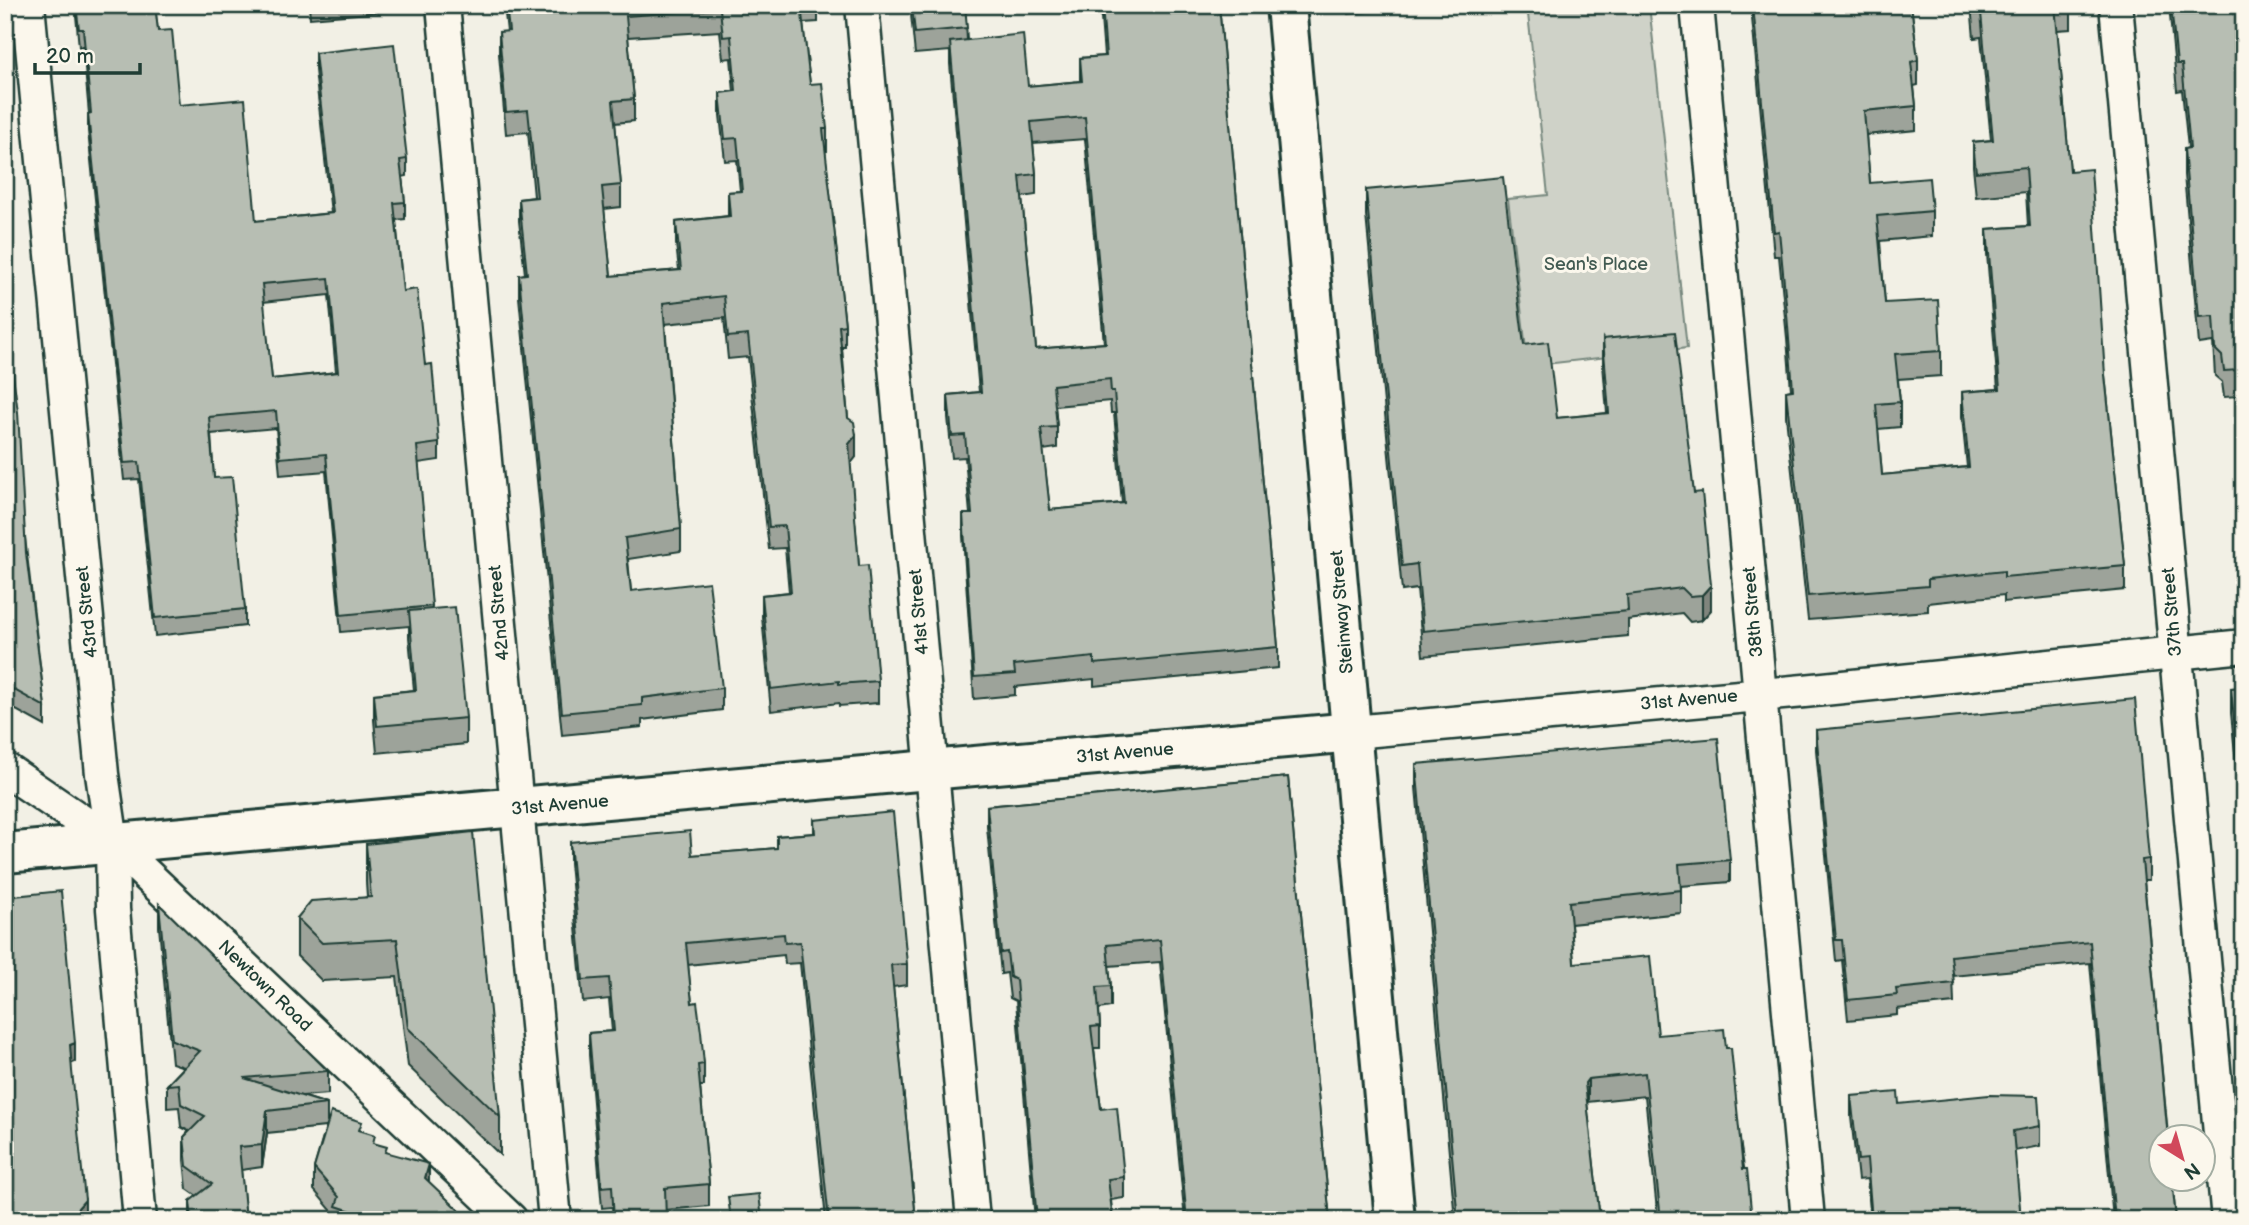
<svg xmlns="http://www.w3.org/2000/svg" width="2249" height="1225" font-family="'Balsamiq Sans',sans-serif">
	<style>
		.green { fill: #cfd2c8; stroke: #77887e; stroke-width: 2 }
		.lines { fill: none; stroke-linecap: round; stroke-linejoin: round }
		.minor-casing { stroke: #1f3d34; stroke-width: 37 }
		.tertiary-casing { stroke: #1f3d34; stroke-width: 44 }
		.minor { stroke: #fbf7ec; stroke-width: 32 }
		.tertiary { stroke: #fbf7ec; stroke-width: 38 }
		.wall { fill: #9da39a; stroke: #1f3d34; stroke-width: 2; fill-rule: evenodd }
		.shaded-wall { fill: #80857d; stroke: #1f3d34; stroke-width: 2 }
		.building { fill: #b7beb3; stroke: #1f3d34; stroke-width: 2; fill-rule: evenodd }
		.labels { text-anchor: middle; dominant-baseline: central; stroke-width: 6; stroke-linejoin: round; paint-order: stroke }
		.park-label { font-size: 18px; fill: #425b52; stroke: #fbf7ec }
		.street-label { font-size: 18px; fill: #1f3d34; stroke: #fbf7ec }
	</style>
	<rect width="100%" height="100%" fill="#f2f0e5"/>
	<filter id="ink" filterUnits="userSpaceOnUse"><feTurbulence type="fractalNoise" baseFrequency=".0143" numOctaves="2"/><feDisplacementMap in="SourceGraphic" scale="14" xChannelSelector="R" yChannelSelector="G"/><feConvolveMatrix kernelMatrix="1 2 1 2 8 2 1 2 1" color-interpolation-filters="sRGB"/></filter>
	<g filter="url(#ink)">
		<path class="green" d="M 1527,5 L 1649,5 L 1687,348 L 1528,366 L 1508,199 L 1548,195 Z"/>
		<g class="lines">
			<g class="minor-casing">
				<g id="minor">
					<path d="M 28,5 L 102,774 L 112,842 L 113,909 L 140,1220"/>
					<path d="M 443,5 L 555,1220"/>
					<path d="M 862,5 L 973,1220"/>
					<path d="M 1697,5 L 1808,1220"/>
					<path d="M 2116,5 L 2228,1220"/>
					<path d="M 1353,732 L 1804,691 L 2244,646"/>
					<path d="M 5,769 L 112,842 L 511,1220"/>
				</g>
			</g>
			<g class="tertiary-casing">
				<g id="tertiary">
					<path d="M 1286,5 L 1395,1220"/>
					<path d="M 5,853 L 1353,732"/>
				</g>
			</g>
			<use href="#minor" class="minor"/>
			<use href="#tertiary" class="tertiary"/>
		</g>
		<g class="wall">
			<path d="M 75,5 L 155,5 L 158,31 L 179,105 L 256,221 L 331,213 L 315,70 L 315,53 L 407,159 L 407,176 L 402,177 L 405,202 L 405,219 L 396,220 L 403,291 L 425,365 L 439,443 L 439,460 L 418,463 L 432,609 L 466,718 L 466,744 L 377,753 L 374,720 L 374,694 L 414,690 L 409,637 L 409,626 L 341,632 L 326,471 L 280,475 L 276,428 L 211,434 L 214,478 L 245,609 L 245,626 L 155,636 L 139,479 L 124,480 L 88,131 L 88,114 L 89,114 L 83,46 L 79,47 ZM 329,295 L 336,372 L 272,379 L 263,302 Z"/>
			<path d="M 309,5 L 393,5 L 393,11 L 310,18 Z"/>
			<path d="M 504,5 L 818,5 L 818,22 L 803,23 L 810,84 L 827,129 L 827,151 L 825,151 L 845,325 L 845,347 L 842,347 L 848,418 L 856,457 L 850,464 L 859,566 L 878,681 L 878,703 L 839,706 L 839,703 L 771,711 L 762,617 L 762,595 L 789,592 L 785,548 L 769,549 L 748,357 L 728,359 L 724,318 L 665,324 L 681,529 L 681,551 L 628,559 L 631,591 L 722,688 L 722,710 L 642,720 L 642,727 L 562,735 L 519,297 L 519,275 L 525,274 L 519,221 L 519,199 L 534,197 L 528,132 L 506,134 L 499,54 L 499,32 L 507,32 ZM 720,31 L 723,59 L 731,58 L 734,92 L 720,93 L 720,115 L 725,161 L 737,160 L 740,191 L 728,192 L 728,216 L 676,222 L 676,244 L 679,270 L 611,276 L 604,209 L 621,207 L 621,185 L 615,123 L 634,121 L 634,99 L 628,37 Z"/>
			<path d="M 910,5 L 965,5 L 967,40 L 1028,86 L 1080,81 L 1080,58 L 1104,56 L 1100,5 L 1219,5 L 1278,647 L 1278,668 L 1094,686 L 1094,679 L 1015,687 L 1015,695 L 974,699 L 963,536 L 963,514 L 970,514 L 965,457 L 952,458 L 948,417 L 948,395 L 979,392 L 950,64 L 950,51 L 915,54 ZM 1085,139 L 1104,343 L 1036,349 L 1022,197 L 1036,195 L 1036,174 L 1033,143 ZM 1110,401 L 1111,413 L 1114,413 L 1122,503 L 1050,510 L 1043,450 L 1057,448 L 1057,427 L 1055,406 Z"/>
			<path d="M 1347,5 L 1441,5 L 1348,14 Z"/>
			<path d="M 1752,5 L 1911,5 L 1918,60 L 1918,85 L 1914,86 L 1916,106 L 1916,130 L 1866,135 L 1870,183 L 1932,211 L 1932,236 L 1880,241 L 1885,303 L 1941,351 L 1941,376 L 1898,379 L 1900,402 L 1900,427 L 1878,429 L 1882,475 L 1967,467 L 1962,417 L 1962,392 L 1998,389 L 1987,254 L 1987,229 L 2028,226 L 2026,192 L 1976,197 L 1973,166 L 1973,142 L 1991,140 L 1981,37 L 1974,38 L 1971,5 L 2071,5 L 2071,29 L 2057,30 L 2070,171 L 2105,375 L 2125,566 L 2125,590 L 2004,602 L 2004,595 L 1928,603 L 1928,611 L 1808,620 L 1786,416 L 1786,391 L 1791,390 L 1787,338 L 1779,256 L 1774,256 L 1752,18 Z"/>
			<path d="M 2169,5 L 2244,5 L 2244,432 L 2243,432 L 2239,396 L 2224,397 L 2222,382 L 2215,376 L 2213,342 L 2199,344 L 2184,175 L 2184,149 L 2188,148 L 2182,90 L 2177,91 Z"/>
			<path d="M 1366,190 L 1524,345 L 1557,418 L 1607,413 L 1603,364 L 1603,339 L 1694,493 L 1711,610 L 1702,620 L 1690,622 L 1682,613 L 1628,620 L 1628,636 L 1423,656 L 1417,589 L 1402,591 L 1366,215 Z"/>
			<path d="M 5,368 L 45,707 L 45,726 L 5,704 Z"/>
			<path d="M 2244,687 L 2244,845 L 2231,713 L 2231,688 Z"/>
			<path d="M 1816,730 L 2149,859 L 2149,880 L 2144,880 L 2176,1220 L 2113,1220 L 2090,963 L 1953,976 L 1954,1003 L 1897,1009 L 1897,1015 L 1848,1020 L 1842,960 L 1836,961 L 1816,750 Z"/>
			<path d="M 1416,764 L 1730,860 L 1730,882 L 1681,886 L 1681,913 L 1571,924 L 1574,963 L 1658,1035 L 1726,1048 L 1752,1220 L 1658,1220 L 1645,1096 L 1587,1102 L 1600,1220 L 1455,1220 L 1416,787 Z"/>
			<path d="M 1288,777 L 1330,1220 L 1185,1220 L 1160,962 L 1109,966 L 1111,986 L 1111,1007 L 1099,1009 L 1100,1026 L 1100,1048 L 1094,1048 L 1101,1109 L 1124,1177 L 1124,1198 L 1111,1200 L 1113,1220 L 1035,1220 L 1016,1001 L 1010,998 L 1007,973 L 1001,974 L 987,827 L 987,806 Z"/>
			<path d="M 814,820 L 907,964 L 907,985 L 893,987 L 916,1220 L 826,1220 L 800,963 L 785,964 L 784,955 L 688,965 L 692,1003 L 704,1064 L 704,1086 L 700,1086 L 709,1184 L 709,1206 L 666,1210 L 666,1220 L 613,1220 L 612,1207 L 602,1208 L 589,1055 L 589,1033 L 612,1031 L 609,999 L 583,1002 L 570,863 L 570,842 L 692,855 L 777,848 L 777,836 L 814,833 Z"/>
			<path d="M 366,844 L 500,1117 L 500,1155 L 408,1066 L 397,977 L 322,981 L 297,956 L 297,918 L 367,897 L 366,882 Z"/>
			<path d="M 159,904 L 328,1071 L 328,1094 L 302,1096 L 327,1104 L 327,1122 L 362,1131 L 375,1144 L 429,1182 L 469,1220 L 336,1220 L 336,1216 L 314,1190 L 314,1168 L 326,1127 L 267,1133 L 262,1167 L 241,1170 L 246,1220 L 190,1220 L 190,1201 L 197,1196 L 187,1189 L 184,1160 L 184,1137 L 189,1131 L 181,1127 L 179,1107 L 167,1108 L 167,1085 L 184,1067 L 172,1063 L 159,927 Z"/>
			<path d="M 1851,1096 L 2040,1126 L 2040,1146 L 2014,1151 L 2021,1220 L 1871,1220 L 1867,1179 L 1858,1180 L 1851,1117 Z"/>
		</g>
		<g class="shaded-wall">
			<path d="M 856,435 L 856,457 L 849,466 L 849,444 Z"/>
			<path d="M 1711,585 L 1711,610 L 1702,620 L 1702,595 Z"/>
			<path d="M 75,1043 L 75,1062 L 70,1064 L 70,1045 Z"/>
			<path d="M 1588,1079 L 1588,1101 L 1585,1105 L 1585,1083 Z"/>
			<path d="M 267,1111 L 267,1133 L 262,1167 L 262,1145 Z"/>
			<path d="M 429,1164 L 429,1186 L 425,1178 Z"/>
			<path d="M 85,1200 L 85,1219 L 77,1220 L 77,1209 Z"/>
		</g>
		<g class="building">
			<path d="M 76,5 L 155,5 L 158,31 L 172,30 L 179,105 L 245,99 L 256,221 L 333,213 L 315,53 L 394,44 L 407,159 L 400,160 L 405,202 L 394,203 L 403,291 L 417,289 L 425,365 L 432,364 L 439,443 L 417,446 L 432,606 L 341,615 L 326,454 L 280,458 L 276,411 L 209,417 L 214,478 L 232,477 L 245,609 L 155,618 L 139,462 L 124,463 L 88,114 L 91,113 L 83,29 L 79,29 ZM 329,278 L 338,372 L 272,379 L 262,284 Z"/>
			<path d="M 506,5 L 801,5 L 810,84 L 822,83 L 827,129 L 823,129 L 845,325 L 839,326 L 848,418 L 854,422 L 856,435 L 849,444 L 859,566 L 868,565 L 878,681 L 839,684 L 839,681 L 771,689 L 762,595 L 791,592 L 785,526 L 769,527 L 748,335 L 728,337 L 724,296 L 663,303 L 681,529 L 625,538 L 631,591 L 709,582 L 722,688 L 642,698 L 642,705 L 562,713 L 519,275 L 527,274 L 519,199 L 537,197 L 528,110 L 506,112 L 499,32 L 509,31 ZM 720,9 L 723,37 L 731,36 L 736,91 L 720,93 L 725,139 L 737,138 L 742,191 L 728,192 L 730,216 L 676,222 L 681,270 L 611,276 L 602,187 L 621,185 L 613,101 L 634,99 L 626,16 Z"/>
			<path d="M 912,5 L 965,5 L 967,28 L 915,33 Z"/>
			<path d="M 1102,5 L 1219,5 L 1278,647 L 1094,664 L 1094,657 L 1014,665 L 1015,674 L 974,677 L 963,514 L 972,514 L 965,435 L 952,436 L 948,395 L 981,392 L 950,42 L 1023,34 L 1028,86 L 1082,81 L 1080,58 L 1106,56 ZM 1085,117 L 1106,343 L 1036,349 L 1020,176 L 1036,174 L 1031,122 ZM 1110,379 L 1111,392 L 1114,392 L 1124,503 L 1050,510 L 1041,428 L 1057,427 L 1053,385 Z"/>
			<path d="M 1753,5 L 1911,5 L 1918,60 L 1911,62 L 1916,106 L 1864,111 L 1870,183 L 1929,178 L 1932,211 L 1877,216 L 1885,303 L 1938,300 L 1941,351 L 1895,354 L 1900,402 L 1876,404 L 1882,475 L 1969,467 L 1962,392 L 2000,389 L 1987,229 L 2030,226 L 2026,167 L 1976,172 L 1973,142 L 1993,140 L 1981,13 L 1974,13 L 1973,5 L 2057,5 L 2055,5 L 2070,171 L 2091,169 L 2105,375 L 2125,566 L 2004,577 L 2004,571 L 1928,579 L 1928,586 L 1808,596 L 1786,391 L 1793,390 L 1787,314 L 1779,231 L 1774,232 Z"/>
			<path d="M 2171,5 L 2244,5 L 2244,406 L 2243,406 L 2239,370 L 2224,371 L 2222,356 L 2215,349 L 2213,316 L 2199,317 L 2184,149 L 2190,148 L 2182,64 L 2177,64 Z"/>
			<path d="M 1503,177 L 1524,345 L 1548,342 L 1557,418 L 1609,413 L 1603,339 L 1675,332 L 1694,493 L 1702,492 L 1711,585 L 1702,595 L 1690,596 L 1682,588 L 1627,595 L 1628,611 L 1423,631 L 1417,564 L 1402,566 L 1366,190 Z"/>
			<path d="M 12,367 L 18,412 L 26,553 L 45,707 L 5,685 L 5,368 Z"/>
			<path d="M 455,607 L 466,718 L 377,726 L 374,694 L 416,690 L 409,611 Z"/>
			<path d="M 2244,687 L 2244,821 L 2231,688 Z"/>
			<path d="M 2135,699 L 2149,859 L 2142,860 L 2168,1138 L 2161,1138 L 2161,1180 L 2172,1180 L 2176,1220 L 2115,1220 L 2090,942 L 1951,956 L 1954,983 L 1896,989 L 1897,995 L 1848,1000 L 1842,940 L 1836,940 L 1816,730 Z"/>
			<path d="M 1718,738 L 1730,860 L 1679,864 L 1681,890 L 1569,902 L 1574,963 L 1650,956 L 1658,1035 L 1724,1029 L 1726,1048 L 1731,1048 L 1743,1169 L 1747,1169 L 1752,1220 L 1661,1220 L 1645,1073 L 1588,1079 L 1585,1083 L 1600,1220 L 1458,1220 L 1416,764 Z"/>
			<path d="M 1288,777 L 1330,1220 L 1187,1220 L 1160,940 L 1107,945 L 1111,986 L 1097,987 L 1100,1026 L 1091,1027 L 1101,1109 L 1117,1107 L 1124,1177 L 1108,1179 L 1113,1220 L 1037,1220 L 1016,980 L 1010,977 L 1007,952 L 1001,953 L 987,806 Z"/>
			<path d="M 893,812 L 907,964 L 891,965 L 916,1220 L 829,1220 L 800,942 L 785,943 L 784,934 L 686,943 L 692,1003 L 697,1002 L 701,1032 L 704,1064 L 698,1065 L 709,1184 L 665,1188 L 666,1220 L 614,1220 L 612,1186 L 602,1187 L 589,1033 L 614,1031 L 609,978 L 583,980 L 570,842 L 690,831 L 692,855 L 777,848 L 777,836 L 815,833 L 814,820 Z"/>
			<path d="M 473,832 L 500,1117 L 408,1028 L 397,939 L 322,943 L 297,918 L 311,901 L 371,897 L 366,844 Z"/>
			<path d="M 61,891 L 75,1043 L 70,1045 L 72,1071 L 85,1200 L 77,1209 L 79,1220 L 5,1220 L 5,897 Z"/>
			<path d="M 159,904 L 328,1071 L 244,1078 L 327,1104 L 267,1111 L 262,1145 L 239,1147 L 246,1220 L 192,1220 L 190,1201 L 212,1184 L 187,1166 L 184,1137 L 205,1116 L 181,1104 L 179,1084 L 167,1085 L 200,1051 L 172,1040 Z"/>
			<path d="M 1898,1092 L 1899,1104 L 1989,1095 L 2038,1096 L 2040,1126 L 2013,1131 L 2021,1220 L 1872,1220 L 1867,1159 L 1858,1160 L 1851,1096 Z"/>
			<path d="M 331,1112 L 362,1122 L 359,1130 L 375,1135 L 373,1143 L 387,1147 L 385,1152 L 429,1164 L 425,1178 L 469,1220 L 379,1220 L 336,1206 L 339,1197 L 314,1168 Z"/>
			<path d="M 759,1194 L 762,1220 L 731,1220 L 728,1197 Z"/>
		</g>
	</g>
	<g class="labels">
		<g class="park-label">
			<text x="1596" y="264">Sean's Place</text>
		</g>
		<g class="street-label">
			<text transform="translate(87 612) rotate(-96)">43rd Street</text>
			<text transform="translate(919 612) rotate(-95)">41st Street</text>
			<text transform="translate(1342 612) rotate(-95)">Steinway Street</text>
			<text transform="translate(1753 612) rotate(-95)">38th Street</text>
			<text transform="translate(2172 612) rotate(-95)">37th Street</text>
			<text transform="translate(499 613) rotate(-95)">42nd Street</text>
			<text transform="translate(1689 700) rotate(-5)">31st Avenue</text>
			<text transform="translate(1125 753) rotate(-5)">31st Avenue</text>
			<text transform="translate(560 805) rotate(-5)">31st Avenue</text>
			<text transform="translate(265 986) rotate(44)">Newtown Road</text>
		</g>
	</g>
	<rect width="2249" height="1225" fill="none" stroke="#fbf7ec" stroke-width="28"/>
	<rect x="14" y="14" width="2221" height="1197" fill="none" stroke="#1f3d34" stroke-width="2.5" filter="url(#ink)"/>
	<g transform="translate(2182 1158) rotate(143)"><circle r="33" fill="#fbf7ec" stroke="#a3ada2" stroke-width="2"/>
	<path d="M0-5L12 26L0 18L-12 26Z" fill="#d1495b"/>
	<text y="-10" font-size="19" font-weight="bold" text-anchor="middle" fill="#1f3d34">N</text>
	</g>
	<path d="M35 63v10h105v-10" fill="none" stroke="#1f3d34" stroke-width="3.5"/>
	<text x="46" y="63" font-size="21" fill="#1f3d34" stroke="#fbf7ec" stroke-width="5" paint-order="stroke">20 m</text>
</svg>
